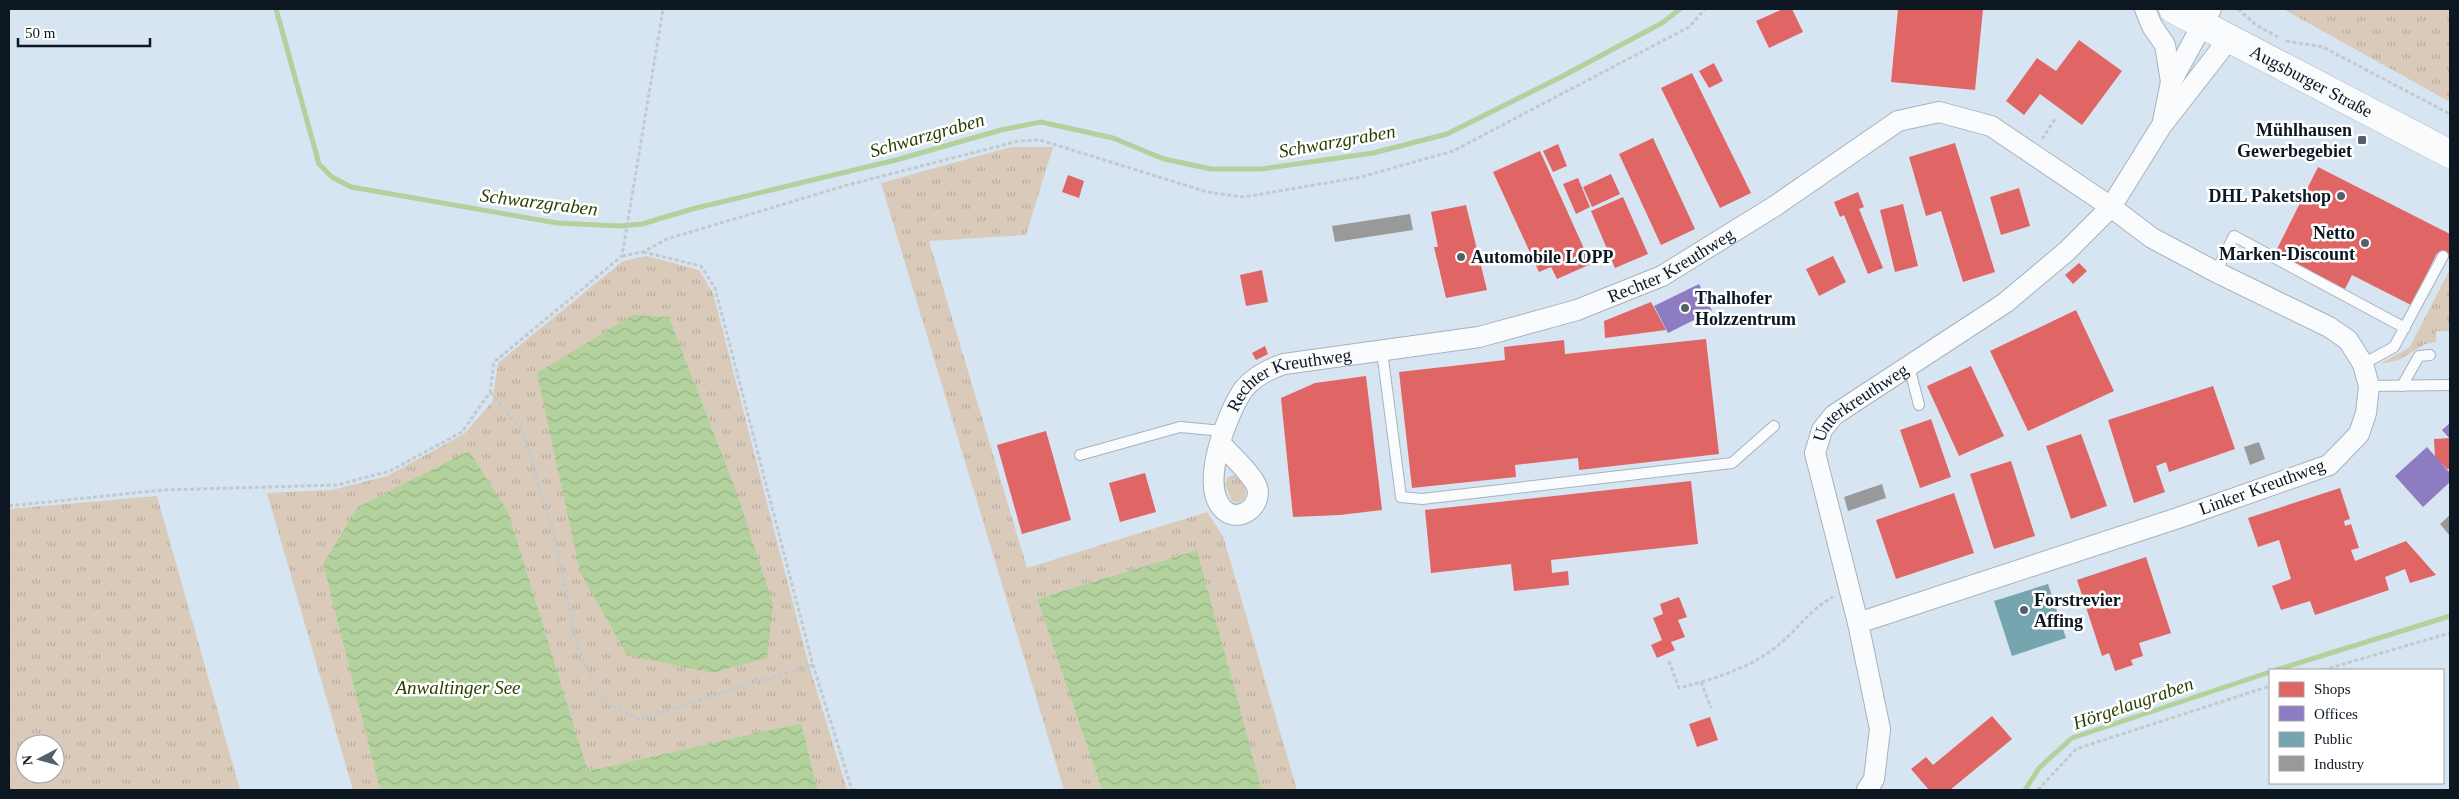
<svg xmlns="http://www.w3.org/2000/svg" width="2459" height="799" font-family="Georgia,serif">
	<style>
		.grass { fill: url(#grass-tufts); fill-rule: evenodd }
		.water { fill: url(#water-waves) }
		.shops { fill: #e06666 }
		.offices { fill: #8e7cc3 }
		.public { fill: #76a5af }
		.industry { fill: #999 }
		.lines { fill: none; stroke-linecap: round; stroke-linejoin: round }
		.stream { stroke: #b3d19c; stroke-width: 5 }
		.lane-casing { stroke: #a6b2bd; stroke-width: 12 }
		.street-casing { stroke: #a6b2bd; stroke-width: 22 }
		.secondary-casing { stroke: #a6b2bd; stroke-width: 29 }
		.path { stroke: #c3c9cd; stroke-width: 3; stroke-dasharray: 4 2.5; stroke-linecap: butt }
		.lane { stroke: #f9fbfd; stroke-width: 10 }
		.street { stroke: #f9fbfd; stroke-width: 20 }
		.secondary { stroke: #f9fbfd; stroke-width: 28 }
		.poi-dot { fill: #535f6b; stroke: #fff; stroke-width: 2 }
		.labels { text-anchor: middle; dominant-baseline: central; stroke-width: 5; stroke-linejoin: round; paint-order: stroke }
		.street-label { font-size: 18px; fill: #0c1722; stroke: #fff }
		.poi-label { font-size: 18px; font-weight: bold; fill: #0c1722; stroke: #fff; text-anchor: end }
		.water-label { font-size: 19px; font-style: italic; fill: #294002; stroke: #fff }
	</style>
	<defs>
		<pattern id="grass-tufts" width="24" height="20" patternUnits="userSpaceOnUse" patternTransform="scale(1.25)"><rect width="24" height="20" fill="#d9cab9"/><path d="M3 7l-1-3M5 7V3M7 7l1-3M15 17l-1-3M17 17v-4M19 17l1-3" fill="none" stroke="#b9ad9f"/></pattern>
		<pattern id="water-waves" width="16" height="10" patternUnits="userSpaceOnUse" patternTransform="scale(1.25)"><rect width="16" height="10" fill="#b3d19c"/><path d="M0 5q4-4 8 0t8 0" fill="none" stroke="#99b386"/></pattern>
	</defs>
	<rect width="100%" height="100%" fill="#d7e5f3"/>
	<g class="grass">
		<path d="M 2283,9 L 2450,9 L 2450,102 Z"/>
		<path d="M 1011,147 L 1053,147 L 1026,235 L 929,241 L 1027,568 L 1207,512 L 1223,536 L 1297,790 L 1262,790 L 1197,550 L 1037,599 L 1102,790 L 1064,790 L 881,183 Z"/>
		<path d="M 647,256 L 699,270 L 713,293 L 808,662 L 847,790 L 818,790 L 801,723 L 588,771 L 509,514 L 323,564 L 380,790 L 353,790 L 267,493 L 332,490 L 387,476 L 464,434 L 492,402 L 498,363 L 623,261 ZM 669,317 L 737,493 L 773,603 Z"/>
		<path d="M 2450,269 L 2450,331 L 2436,331 L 2436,342 L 2425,344 L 2399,360 L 2380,364 L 2410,347 Z"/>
		<path d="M 1235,475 C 1243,482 1248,489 1245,499 L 1238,503 L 1232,501 L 1225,484 L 1228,477 Z"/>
		<path d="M 157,496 L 240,790 L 9,790 L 9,509 ZM 25,744 L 55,744 L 55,774 L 25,774 Z"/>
	</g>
	<g class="water">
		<path d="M 633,315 L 669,317 L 737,493 L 773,603 L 767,658 L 712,673 L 627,655 L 580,572 L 537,373 Z"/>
		<path d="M 469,451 L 509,514 L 588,771 L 801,723 L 818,790 L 380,790 L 323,564 L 358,507 Z"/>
		<path d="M 1197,550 L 1262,790 L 1102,790 L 1037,599 Z"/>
	</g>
	<g class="shops">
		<path d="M 1783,9 L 1792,9 L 1803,32 L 1769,48 L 1756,21 Z"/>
		<path d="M 1898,9 L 1983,9 L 1975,90 L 1891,82 Z"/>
		<path d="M 2079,40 L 2122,71 L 2082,125 L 2040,94 L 2024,115 L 2006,101 L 2037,58 L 2056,71 Z"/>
		<path d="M 1714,63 L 1723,81 L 1709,88 L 1699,71 Z"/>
		<path d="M 1692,73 L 1751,193 L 1720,208 L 1661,88 Z"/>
		<path d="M 1653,138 L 1695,229 L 1661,245 L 1619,154 Z"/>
		<path d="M 1955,143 L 1995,272 L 1963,282 L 1941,211 L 1926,216 L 1909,157 Z"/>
		<path d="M 1558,144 L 1567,166 L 1553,172 L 1543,151 Z"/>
		<path d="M 1540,151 L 1591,264 L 1557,279 L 1551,267 L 1539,272 L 1493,172 Z"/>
		<path d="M 2318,167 L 2450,234 L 2449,259 L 2437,253 L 2411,305 L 2352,275 L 2345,289 L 2275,253 Z"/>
		<path d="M 1611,174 L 1620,194 L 1592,207 L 1583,187 Z"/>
		<path d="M 1068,175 L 1084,181 L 1079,198 L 1062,192 Z"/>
		<path d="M 1578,178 L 1590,207 L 1576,214 L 1563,184 Z"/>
		<path d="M 2019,188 L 2030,226 L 2001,235 L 1990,197 Z"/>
		<path d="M 1858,192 L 1864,207 L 1859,209 L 1883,268 L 1868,274 L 1844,215 L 1840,217 L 1834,202 Z"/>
		<path d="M 1623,197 L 1648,254 L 1615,268 L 1591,211 Z"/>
		<path d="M 1903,204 L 1918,266 L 1895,272 L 1880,210 Z"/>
		<path d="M 1466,205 L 1487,290 L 1446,298 L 1434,247 L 1438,247 L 1431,212 Z"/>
		<path d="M 1833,256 L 1846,282 L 1819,296 L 1806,269 Z"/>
		<path d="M 2079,263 L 2087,271 L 2073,284 L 2065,275 Z"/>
		<path d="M 1262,270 L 1268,302 L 1246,306 L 1240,275 Z"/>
		<path d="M 1651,302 L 1666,330 L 1605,338 L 1604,321 Z"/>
		<path d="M 2076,310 L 2114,391 L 2028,431 L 1990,351 Z"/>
		<path d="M 1706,339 L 1719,454 L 1579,470 L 1578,458 L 1515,465 L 1516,477 L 1412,488 L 1399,372 L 1505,360 L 1504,347 L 1564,340 L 1565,354 Z"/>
		<path d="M 1265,346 L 1268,354 L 1256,360 L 1252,353 Z"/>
		<path d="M 1971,366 L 2004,436 L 1959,456 L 1927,386 Z"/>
		<path d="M 1366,376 L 1382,510 L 1340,515 L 1293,517 L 1281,398 L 1315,383 Z"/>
		<path d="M 2213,386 L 2235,449 L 2169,472 L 2166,462 L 2156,466 L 2165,492 L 2134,503 L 2108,420 Z"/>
		<path d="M 1931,419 L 1951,477 L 1920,488 L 1900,430 Z"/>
		<path d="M 1046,431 L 1071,520 L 1022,534 L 997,445 Z"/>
		<path d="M 2081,434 L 2107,506 L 2071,519 L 2046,446 Z"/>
		<path d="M 2450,438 L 2450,469 L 2447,469 L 2435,457 L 2434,439 Z"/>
		<path d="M 2011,461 L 2035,536 L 1994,549 L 1970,474 Z"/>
		<path d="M 1145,473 L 1156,512 L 1120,522 L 1109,483 Z"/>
		<path d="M 1691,481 L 1698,544 L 1551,560 L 1552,573 L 1568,571 L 1569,585 L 1514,591 L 1511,564 L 1431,573 L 1425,510 Z"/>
		<path d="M 2340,488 L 2350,519 L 2344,521 L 2345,526 L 2351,524 L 2359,548 L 2351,550 L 2355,561 L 2406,541 L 2436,575 L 2410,583 L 2405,569 L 2385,577 L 2389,590 L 2315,615 L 2310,601 L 2281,610 L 2272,586 L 2291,579 L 2279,540 L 2258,547 L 2248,518 Z"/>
		<path d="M 1954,493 L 1974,553 L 1896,579 L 1876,520 Z"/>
		<path d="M 2146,557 L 2171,633 L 2139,643 L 2143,656 L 2131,660 L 2133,665 L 2115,671 L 2109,653 L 2102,656 L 2077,580 Z"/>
		<path d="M 1679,597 L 1687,617 L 1678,620 L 1685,637 L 1671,642 L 1675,650 L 1657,658 L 1651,645 L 1662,640 L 1653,618 L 1663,614 L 1660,604 Z"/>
		<path d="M 1992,716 L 2012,739 L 1950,790 L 1929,790 L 1911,769 L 1926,757 L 1933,765 Z"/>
		<path d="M 1710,717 L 1718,740 L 1697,747 L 1689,724 Z"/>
	</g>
	<g class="offices">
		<path d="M 1699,284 L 1712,311 L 1668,333 L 1654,306 Z"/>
		<path d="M 2450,423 L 2450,439 L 2442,430 Z"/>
		<path d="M 2427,447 L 2450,473 L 2450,482 L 2423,507 L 2395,476 Z"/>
	</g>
	<path class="public" d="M 2048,584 L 2066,638 L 2012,656 L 1994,601 Z"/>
	<g class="industry">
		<path d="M 1410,214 L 1413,230 L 1335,242 L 1332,226 Z"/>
		<path d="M 2259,442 L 2265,459 L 2250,465 L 2244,447 Z"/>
		<path d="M 1882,484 L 1886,498 L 1848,511 L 1844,497 Z"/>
		<path d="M 2450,515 L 2450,536 L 2440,524 Z"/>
	</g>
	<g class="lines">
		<g class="stream">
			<path d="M 276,9 L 319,164 L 332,177 L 351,187 L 557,223 L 620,226 L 642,224 L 692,209 L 896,160 L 1001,130 L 1041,122 L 1113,138 L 1164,159 L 1211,169 L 1261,169 L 1373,153 L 1447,134 L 1561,77 L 1662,23 L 1680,9"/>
			<path d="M 2276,670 L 2450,616"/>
			<path d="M 2025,790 L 2039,768 L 2072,738 L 2270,672"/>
		</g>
		<g class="lane-casing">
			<g id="lane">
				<path d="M 2216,272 L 2234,236 L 2405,328"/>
				<path d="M 1382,351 L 1401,497 L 1422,499 L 1732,463 L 1774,426"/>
				<path d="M 2363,364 L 2394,347 L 2443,256"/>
				<path d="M 1909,366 L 1919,405"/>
				<path d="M 2369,386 L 2450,385"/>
				<path d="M 2402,386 L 2419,356 L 2430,355"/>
				<path d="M 1080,455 L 1180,427 L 1223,431"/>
			</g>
		</g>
		<g class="street-casing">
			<g id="street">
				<path d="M 2145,9 L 2152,26 L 2165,45 L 2171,82"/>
				<path d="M 2163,121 L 2171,82 L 2211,9"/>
				<path id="s1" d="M 1220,443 C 1230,454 1252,474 1257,487 C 1263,507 1237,525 1222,508 C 1200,483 1227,414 1243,390 C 1253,377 1269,369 1284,364 L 1479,337 L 1577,310 L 1662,276 L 1775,206 L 1898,121 L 1939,112 L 1991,126 L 2111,207 L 2152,238 L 2216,272 L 2329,327 L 2348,340 L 2363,364 L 2369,386 L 2366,413 L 2359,434 L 2329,465 L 2184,516 L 1858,623"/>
				<path id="s2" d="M 1867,790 L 1874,779 L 1880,729 L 1858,623 L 1815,453 L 1822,430 L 1834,415 L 2005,303 L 2067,251 L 2111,207 L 2162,125 L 2229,39"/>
			</g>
		</g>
		<g class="secondary-casing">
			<g id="secondary">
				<path id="s3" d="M 2173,9 L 2450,154"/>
			</g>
		</g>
		<g class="path">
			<path d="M 2238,9 L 2256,25 L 2278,37"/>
			<path d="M 2286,41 L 2323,47 L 2450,114"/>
			<path d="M 2042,139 L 2055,119"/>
			<path d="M 643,252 L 701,266 L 715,288 L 813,665 L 852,790"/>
			<path d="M 622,256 L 643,252 L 667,239 L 851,184 L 1019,141 L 1040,140 L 1207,192 L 1244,197 L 1361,177 L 1453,151 L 1689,27 L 1705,9"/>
			<path d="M 490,392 L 522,430 L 555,539 L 578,649 L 603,701 L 639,719 L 813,665"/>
			<path d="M 9,506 L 162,490 L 337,485 L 390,471 L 462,432 L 490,392 L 494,362 L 622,256 L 663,9"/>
			<path d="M 1669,661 L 1679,688 C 1710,680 1745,670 1772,650 C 1795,634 1808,610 1833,597"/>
			<path d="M 2323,670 L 2450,633"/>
			<path d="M 1701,682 L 1711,708"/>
			<path d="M 2038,790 L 2076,749 L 2270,686"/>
		</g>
		<use href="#lane" class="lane"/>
		<use href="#street" class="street"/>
		<use href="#secondary" class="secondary"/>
	</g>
	<g class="poi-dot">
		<rect x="2357" y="135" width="10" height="10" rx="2.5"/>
		<circle cx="2341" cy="196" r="5"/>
		<circle cx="2365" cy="243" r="5"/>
		<circle cx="1461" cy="257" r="5"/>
		<circle cx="1685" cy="308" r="5"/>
		<circle cx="2024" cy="610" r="5"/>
	</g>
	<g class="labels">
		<g class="street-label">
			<text stroke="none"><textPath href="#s3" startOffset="156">Augsburger Straße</textPath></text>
			<text stroke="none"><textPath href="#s1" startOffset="691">Rechter Kreuthweg</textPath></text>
			<text stroke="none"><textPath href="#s1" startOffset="286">Rechter Kreuthweg</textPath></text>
			<text stroke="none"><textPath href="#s2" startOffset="418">Unterkreuthweg</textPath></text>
			<text transform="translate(2262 487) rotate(-20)">Linker Kreuthweg</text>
		</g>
		<g class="poi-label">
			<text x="2352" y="130">Mühlhausen<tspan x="2352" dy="21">Gewerbegebiet</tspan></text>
			<text x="2331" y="196">DHL Paketshop</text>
			<text x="2355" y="233">Netto<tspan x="2355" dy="21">Marken-Discount</tspan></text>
			<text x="1471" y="257" text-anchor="start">Automobile LOPP</text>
			<text x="1695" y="298" text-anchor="start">Thalhofer<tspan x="1695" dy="21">Holzzentrum</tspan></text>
			<text x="2034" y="600" text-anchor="start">Forstrevier<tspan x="2034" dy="21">Affing</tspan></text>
		</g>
		<g class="water-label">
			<text transform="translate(927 135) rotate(-16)">Schwarzgraben</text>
			<text transform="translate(1337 141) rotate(-10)">Schwarzgraben</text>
			<text transform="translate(539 202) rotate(7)">Schwarzgraben</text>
			<text x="458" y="687">Anwaltinger See</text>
			<text transform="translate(2133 703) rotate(-19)">Hörgelaugraben</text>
		</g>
	</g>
	<rect width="2459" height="799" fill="none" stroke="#0c1722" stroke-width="20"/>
	<rect x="2269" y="669" width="175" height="115" fill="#ffffff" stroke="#9ea2a7"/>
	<rect x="2279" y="682" width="25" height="15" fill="#e06666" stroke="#9ea2a7"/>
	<text x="2314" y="694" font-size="15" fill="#0c1722">Shops</text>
	<rect x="2279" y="706" width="25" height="15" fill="#8e7cc3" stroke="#9ea2a7"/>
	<text x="2314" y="719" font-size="15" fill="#0c1722">Offices</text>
	<rect x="2279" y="732" width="25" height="15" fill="#76a5af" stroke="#9ea2a7"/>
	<text x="2314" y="744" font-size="15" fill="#0c1722">Public</text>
	<rect x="2279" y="756" width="25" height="15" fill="#999999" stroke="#9ea2a7"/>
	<text x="2314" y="769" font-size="15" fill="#0c1722">Industry</text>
	<g transform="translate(40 759) rotate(264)"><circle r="24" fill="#ffffff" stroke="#9ea2a7"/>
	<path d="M0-4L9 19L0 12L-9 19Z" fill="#535f6b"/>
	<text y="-8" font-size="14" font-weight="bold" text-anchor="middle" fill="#0c1722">N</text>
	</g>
	<path d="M18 38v8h132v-8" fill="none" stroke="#0c1722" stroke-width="2.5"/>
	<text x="25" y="38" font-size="15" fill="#0c1722" stroke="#ffffff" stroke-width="4" paint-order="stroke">50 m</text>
</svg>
